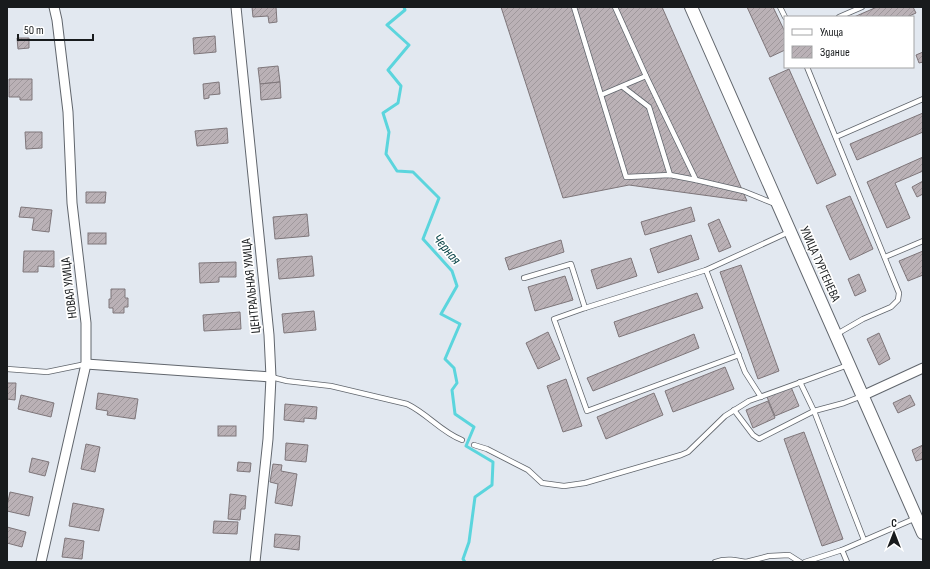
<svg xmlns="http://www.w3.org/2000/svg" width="930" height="569" font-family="'Sofia Sans Condensed',sans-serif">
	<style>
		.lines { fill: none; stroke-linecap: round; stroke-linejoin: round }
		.stream { stroke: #5bd5dd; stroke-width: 3 }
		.building { fill: url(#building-hatch); stroke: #7e767a }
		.service-casing { stroke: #61666d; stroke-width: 6 }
		.minor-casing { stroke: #61666d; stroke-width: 11 }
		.tertiary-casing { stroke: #61666d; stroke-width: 14 }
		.service { stroke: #fff; stroke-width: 4.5 }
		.minor { stroke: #fff; stroke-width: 9 }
		.tertiary { stroke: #fff; stroke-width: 12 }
		.labels { text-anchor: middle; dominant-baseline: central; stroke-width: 3.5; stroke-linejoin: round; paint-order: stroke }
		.street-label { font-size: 13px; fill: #181b1d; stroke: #fff }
		.water-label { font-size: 14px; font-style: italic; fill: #013d41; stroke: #fff }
	</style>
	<defs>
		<pattern id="building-hatch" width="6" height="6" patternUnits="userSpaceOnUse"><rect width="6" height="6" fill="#bab1b6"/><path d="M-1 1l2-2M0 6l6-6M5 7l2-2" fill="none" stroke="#9f989c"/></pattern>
	</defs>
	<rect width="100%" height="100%" fill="#e2e8f0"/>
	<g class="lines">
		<path class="stream" d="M 404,7 L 405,10 L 387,25 L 409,45 L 388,70 L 401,86 L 398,103 L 383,113 L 389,132 L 386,154 L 397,171 L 413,172 L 439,198 L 423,239 L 452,271 L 457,286 L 441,314 L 460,324 L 445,359 L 454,368 L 457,383 L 452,390 L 455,414 L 474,427 L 466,446 L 493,462 L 492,485 L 475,497 L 469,542 L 463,559 L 465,562"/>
	</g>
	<g class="building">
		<path d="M 252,7 L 276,7 L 277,22 L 269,23 L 268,16 L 253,17 Z"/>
		<path d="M 501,7 L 662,7 L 747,201 L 629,185 L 563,198 Z"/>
		<path d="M 747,7 L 773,7 L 785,32 L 785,50 L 770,57 Z"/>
		<path d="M 877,7 L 913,7 L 916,13 L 907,17 L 854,17 Z"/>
		<path d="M 215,36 L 216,52 L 194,54 L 193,38 Z"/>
		<path d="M 17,38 L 29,38 L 29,48 L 18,49 Z"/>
		<path d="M 923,52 L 923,62 L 919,63 L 916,55 Z"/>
		<path d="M 278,66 L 280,82 L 260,84 L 258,68 Z"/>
		<path d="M 789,69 L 836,175 L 817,184 L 769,78 Z"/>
		<path d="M 9,79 L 32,79 L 32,100 L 20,100 L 20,97 L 9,97 Z"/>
		<path d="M 219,82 L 220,94 L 209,95 L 209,98 L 204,99 L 203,84 Z"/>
		<path d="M 280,82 L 281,98 L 261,100 L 260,84 Z"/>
		<path d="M 923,113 L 923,132 L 857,160 L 850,144 Z"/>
		<path d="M 227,128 L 228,143 L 197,146 L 195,131 Z"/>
		<path d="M 25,132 L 42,132 L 42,148 L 26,149 Z"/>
		<path d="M 923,157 L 923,171 L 895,183 L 910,218 L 887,228 L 867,182 Z"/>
		<path d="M 923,181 L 923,194 L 917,197 L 912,187 Z"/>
		<path d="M 86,192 L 106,192 L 105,203 L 86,203 Z"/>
		<path d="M 850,196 L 873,249 L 850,260 L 826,206 Z"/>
		<path d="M 21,207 L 52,210 L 49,232 L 32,230 L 34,218 L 19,217 Z"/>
		<path d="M 691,207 L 695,221 L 645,235 L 641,222 Z"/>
		<path d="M 307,214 L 309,236 L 275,239 L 273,217 Z"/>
		<path d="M 719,219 L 731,247 L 719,252 L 708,224 Z"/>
		<rect x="88" y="233" width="18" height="11"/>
		<path d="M 691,235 L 699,259 L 658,273 L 650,249 Z"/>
		<path d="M 561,240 L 564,252 L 509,270 L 505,258 Z"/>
		<path d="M 24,251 L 54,251 L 54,267 L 38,266 L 38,272 L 23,272 Z"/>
		<path d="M 923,251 L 923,275 L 908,281 L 899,261 Z"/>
		<path d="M 312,256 L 314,276 L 279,279 L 277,259 Z"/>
		<path d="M 631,258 L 637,276 L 597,289 L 591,270 Z"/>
		<path d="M 236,262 L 236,277 L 219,277 L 219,282 L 200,283 L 199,263 Z"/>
		<path d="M 741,265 L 779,371 L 758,379 L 720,272 Z"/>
		<path d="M 859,274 L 866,291 L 855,296 L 848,279 Z"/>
		<path d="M 565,276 L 573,300 L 535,311 L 528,287 Z"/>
		<path d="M 111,289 L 125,289 L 125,298 L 128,298 L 128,307 L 124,307 L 124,313 L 113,313 L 113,308 L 109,308 L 109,299 L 111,299 Z"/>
		<path d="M 697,293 L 703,308 L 619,337 L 614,322 Z"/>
		<path d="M 314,311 L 316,330 L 284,333 L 282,314 Z"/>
		<path d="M 240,312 L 241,329 L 204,331 L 203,315 Z"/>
		<path d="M 548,332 L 560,359 L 538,369 L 526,343 Z"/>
		<path d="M 879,333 L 890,359 L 879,365 L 867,339 Z"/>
		<path d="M 694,334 L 699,348 L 593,391 L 587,378 Z"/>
		<path d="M 725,367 L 734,389 L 673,412 L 665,391 Z"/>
		<path d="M 566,379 L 582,426 L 563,432 L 547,386 Z"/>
		<path d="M 7,383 L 16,383 L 15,400 L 7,399 Z"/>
		<path d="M 791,387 L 799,406 L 775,416 L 767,397 Z"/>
		<path d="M 98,393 L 138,399 L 135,419 L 107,415 L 108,411 L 96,409 Z"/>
		<path d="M 654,393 L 663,415 L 606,439 L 597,417 Z"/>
		<path d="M 21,395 L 54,403 L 51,417 L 18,409 Z"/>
		<path d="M 910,395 L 915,405 L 898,413 L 893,403 Z"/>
		<path d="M 768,401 L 775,418 L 753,428 L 746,410 Z"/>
		<path d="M 285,404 L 317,407 L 316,419 L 304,418 L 304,422 L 284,420 Z"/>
		<rect x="218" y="426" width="18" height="10"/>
		<path d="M 804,432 L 843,539 L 822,546 L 784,439 Z"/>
		<path d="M 286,443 L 308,445 L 306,462 L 285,460 Z"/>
		<path d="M 86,444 L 100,447 L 95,472 L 81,469 Z"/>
		<path d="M 923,445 L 923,459 L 916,461 L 912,450 Z"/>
		<path d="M 32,458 L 49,462 L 45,476 L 29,472 Z"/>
		<path d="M 238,462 L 251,463 L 250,472 L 237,471 Z"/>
		<path d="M 273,464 L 282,465 L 281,471 L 297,474 L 292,506 L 275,503 L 278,484 L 270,482 Z"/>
		<path d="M 10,492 L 33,497 L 29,516 L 7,511 L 7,506 Z"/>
		<path d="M 230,494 L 246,496 L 245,509 L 241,509 L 240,520 L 228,519 Z"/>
		<path d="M 73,503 L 104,509 L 99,531 L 69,526 Z"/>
		<path d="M 214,521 L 238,522 L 237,534 L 213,533 Z"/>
		<path d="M 7,527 L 26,532 L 22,547 L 7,543 Z"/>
		<path d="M 275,534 L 300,536 L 299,550 L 274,547 Z"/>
		<path d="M 65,538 L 84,541 L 82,559 L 62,557 Z"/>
	</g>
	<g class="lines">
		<g class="service-casing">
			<g id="service">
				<path d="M 574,7 L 626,177 L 670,175 L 696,180 L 743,191 L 775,204"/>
				<path d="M 615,7 L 646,76 L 696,180"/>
				<path d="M 780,7 L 785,17"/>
				<path d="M 839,17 L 862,7"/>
				<path d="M 807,67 L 899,293 L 898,300 L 891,307 L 863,319 L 837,334"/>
				<path d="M 623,87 L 649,107 L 670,175"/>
				<path d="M 601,95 L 646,76"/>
				<path d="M 836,137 L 923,99"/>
				<path d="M 885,257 L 923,241"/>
				<path d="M 706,270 L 745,372 L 761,397"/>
				<path d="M 524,278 L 571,264 L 585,308"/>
				<path d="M 739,355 L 587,411 L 554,319 L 585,308 L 706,270 L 789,232"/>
				<path d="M 7,369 L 47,372 L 86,364"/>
				<path d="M 271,377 L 287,381 L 331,386 L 407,404 C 428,414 441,432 462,440"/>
				<path d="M 800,382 L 814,411 L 864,540"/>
				<path d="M 734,410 L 753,435 L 759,439 L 814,411 L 844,403 L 862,396"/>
				<path d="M 474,445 L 487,449 L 528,470 L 542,483 L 564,486 L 585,483 L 681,455 L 688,452 L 725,416 L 749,401 L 848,365"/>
				<path d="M 842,550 L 847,562"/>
				<path d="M 715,562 C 726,558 736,560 746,562"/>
				<path d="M 746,562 L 769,556 L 789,555 L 800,562"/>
				<path d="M 805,562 L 842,550 L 916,518"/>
			</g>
		</g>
		<g class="minor-casing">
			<g id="minor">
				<path d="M 236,7 L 269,335 L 271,377 L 268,439 L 255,562"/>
				<path d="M 86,364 L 271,377"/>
				<path d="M 862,396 L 923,368"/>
				<path d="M 41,562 L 86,364 L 86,323 L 72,203 L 68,112 L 57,20 L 54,7"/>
			</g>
		</g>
		<g class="tertiary-casing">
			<path id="tertiary" d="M 691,7 L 923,533"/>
		</g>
		<use href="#service" class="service"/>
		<use href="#minor" class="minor"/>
		<use href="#tertiary" class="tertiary"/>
	</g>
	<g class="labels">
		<g class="street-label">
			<text transform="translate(820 264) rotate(66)">УЛИЦА ТУРГЕНЕВА</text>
			<text transform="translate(251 286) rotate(-96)">ЦЕНТРАЛЬНАЯ УЛИЦА</text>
			<text transform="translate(69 288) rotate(-97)">НОВАЯ УЛИЦА</text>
		</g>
		<g class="water-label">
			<text transform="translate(447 249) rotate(50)">Черная</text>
		</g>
	</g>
	<rect width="930" height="569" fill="none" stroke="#181b1d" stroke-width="16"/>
	<rect x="784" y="16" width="130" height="52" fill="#ffffff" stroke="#a3a4a5"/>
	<rect x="792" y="29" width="20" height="6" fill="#ffffff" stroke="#a3a4a5"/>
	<text x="820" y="36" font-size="12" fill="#181b1d">Улица</text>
	<rect x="792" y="46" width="20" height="12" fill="url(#building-hatch)" stroke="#a3a4a5"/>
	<text x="820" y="56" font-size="12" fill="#181b1d">Здание</text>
	<g transform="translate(894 533)" stroke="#ffffff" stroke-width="3" paint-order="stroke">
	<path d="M0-3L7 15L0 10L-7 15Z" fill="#181b1d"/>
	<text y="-6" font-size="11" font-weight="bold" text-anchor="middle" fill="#181b1d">С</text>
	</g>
	<path d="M18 34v6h75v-6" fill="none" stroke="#181b1d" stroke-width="2"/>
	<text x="24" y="34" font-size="12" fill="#181b1d" stroke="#ffffff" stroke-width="3" paint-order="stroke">50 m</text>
</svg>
